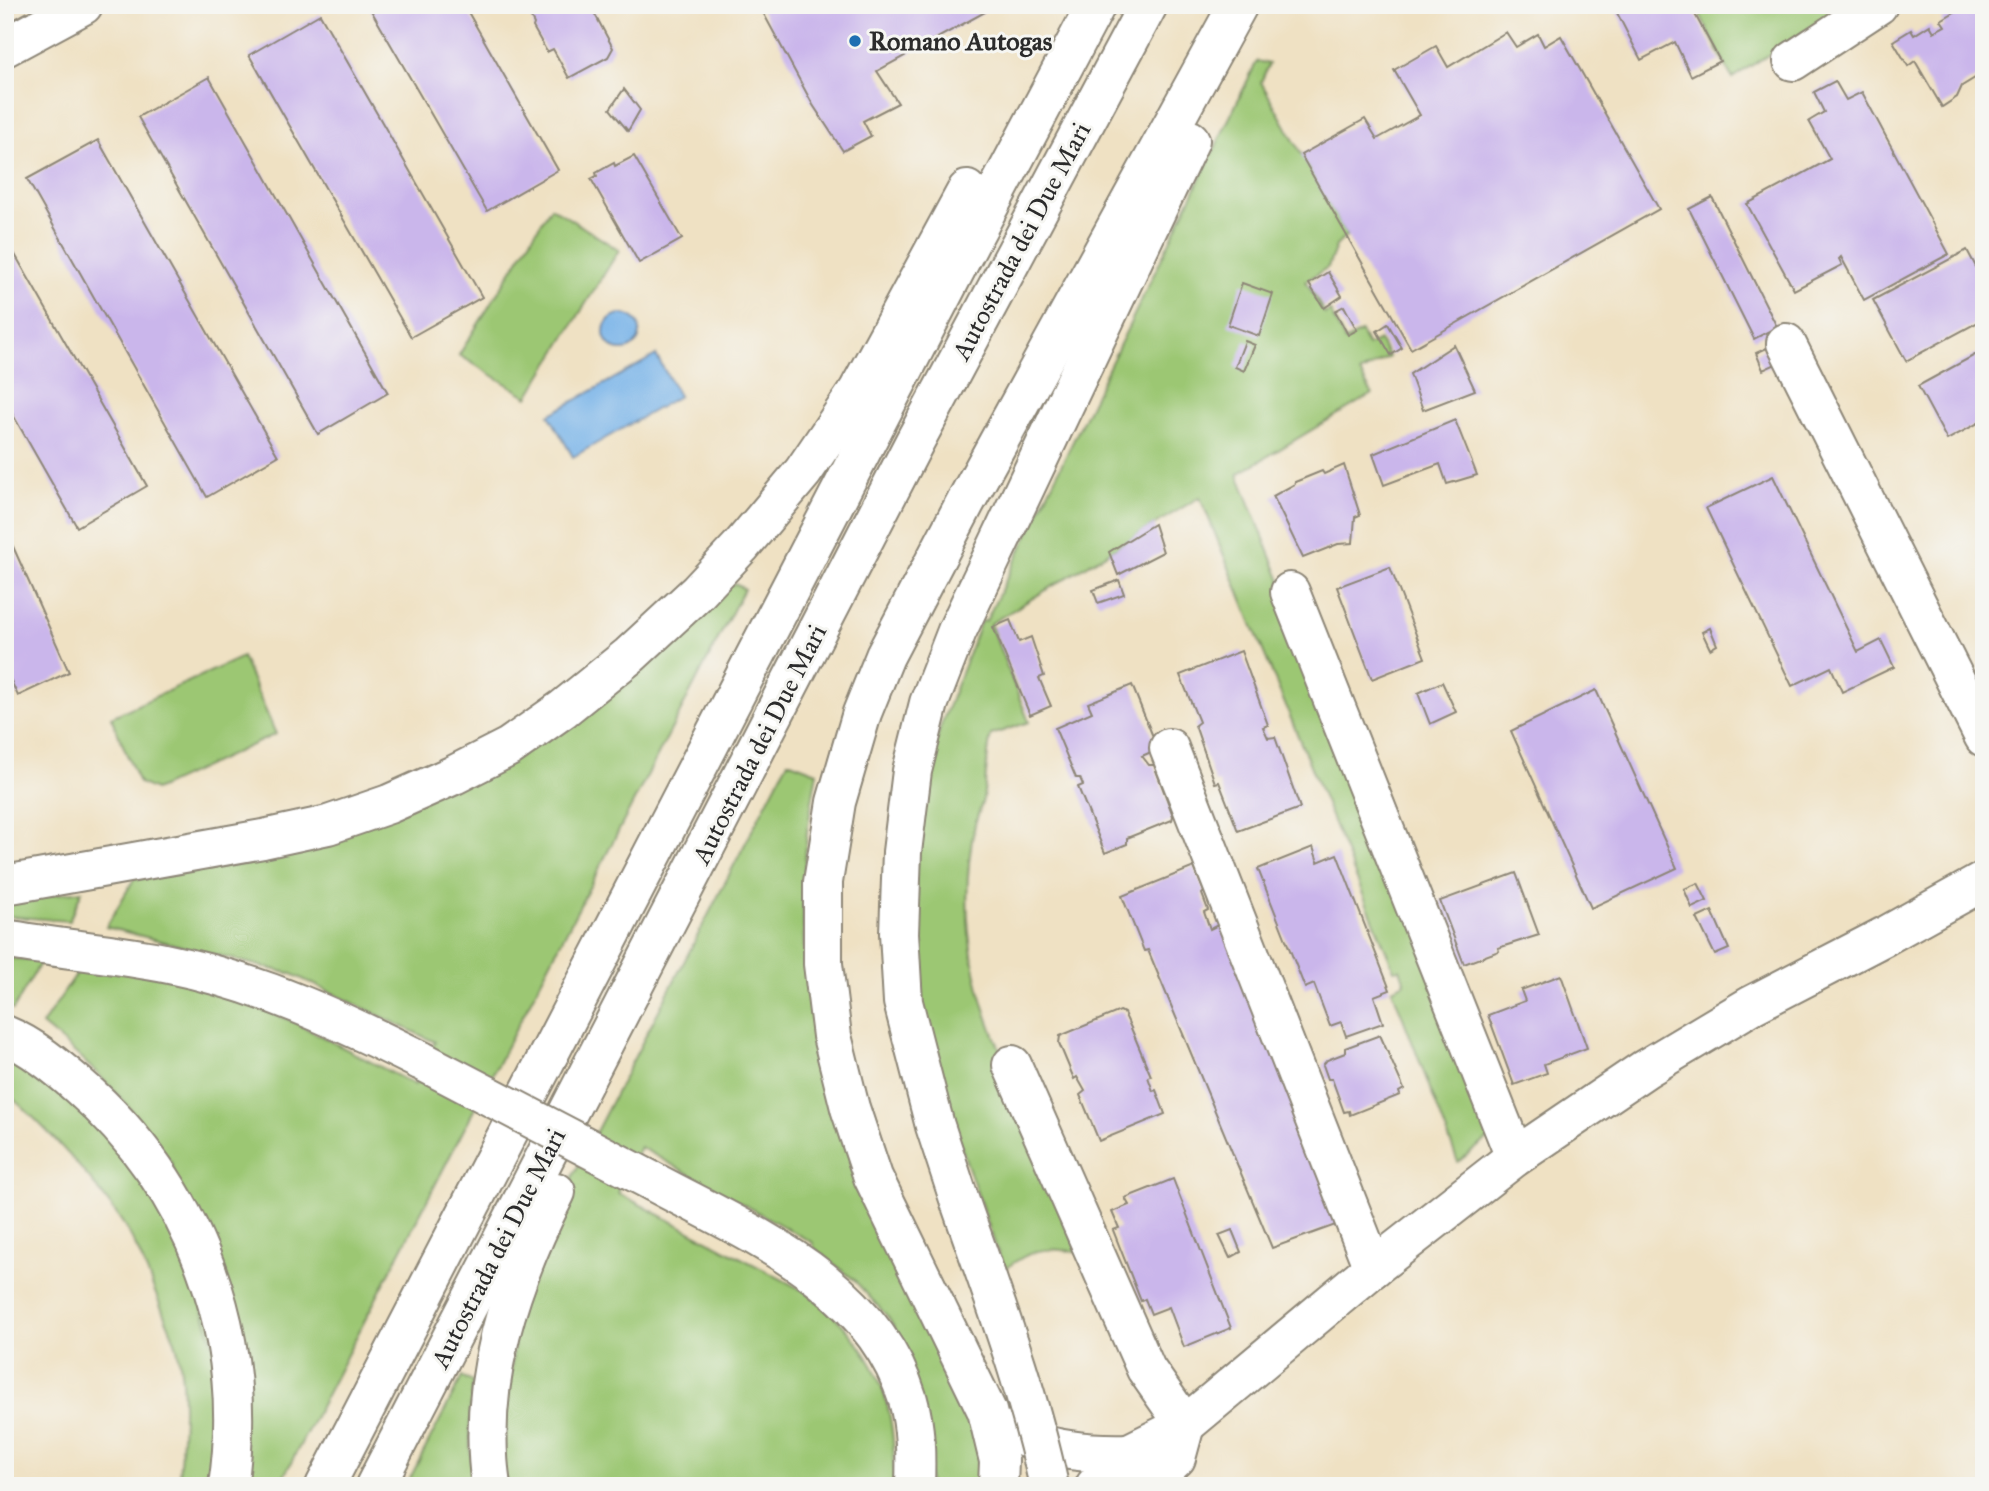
<svg xmlns="http://www.w3.org/2000/svg" width="1989" height="1491" font-family="'IM FELL Great Primer',serif">
	<style>
		.green { fill: #9cc773; stroke: #64794f; stroke-width: 2 }
		.water { fill: #77b2e8; stroke: #516e8a; stroke-width: 2 }
		.building { fill: #cab6eb }
		.lines { fill: none; stroke-linecap: round; stroke-linejoin: round }
		.minor-casing { stroke: #8d8677; stroke-width: 42 }
		.tertiary-casing { stroke: #8d8677; stroke-width: 42 }
		.motorway-casing { stroke: #8d8677; stroke-width: 42 }
		.minor { stroke: #fff; stroke-width: 38 }
		.tertiary { stroke: #fff; stroke-width: 38 }
		.motorway { stroke: #fff; stroke-width: 38 }
		.motorway-bridge-casing { stroke: #8d8677; stroke-width: 42; stroke-linecap: butt }
		.motorway-bridge { stroke: #fff; stroke-width: 38 }
		.poi-dot { fill: #1f6fb2; stroke: #f6f6f2; stroke-width: 2.5 }
		.labels { text-anchor: middle; dominant-baseline: central; stroke-width: 6; stroke-linejoin: round; paint-order: stroke }
		.poi-label { font-size: 26px; font-weight: bold; fill: #2b2b2b; stroke: #f6f6f2; text-anchor: start }
		.street-label { font-size: 26px; fill: #2b2b2b; stroke: #f6f6f2 }
	</style>
	<rect width="100%" height="100%" fill="#f6f6f2"/>
	<filter id="ink" filterUnits="userSpaceOnUse"><feTurbulence type="fractalNoise" baseFrequency=".0143" numOctaves="2"/><feDisplacementMap in="SourceGraphic" scale="14" xChannelSelector="R" yChannelSelector="G"/><feConvolveMatrix kernelMatrix="1 2 1 2 8 2 1 2 1" color-interpolation-filters="sRGB"/></filter>
	<filter id="wash" filterUnits="userSpaceOnUse"><feTurbulence type="fractalNoise" baseFrequency=".00686" numOctaves="4" result="noise"/><feDisplacementMap in="SourceGraphic" scale="28" xChannelSelector="R" yChannelSelector="G"/><feGaussianBlur stdDeviation="1.57" result="paint"/><feColorMatrix in="noise" values="0 0 0 0 0 0 0 0 0 0 0 0 0 0 0 0 0 1.4 0 .05"/><feComposite in="paint" operator="in"/></filter>
	<g filter="url(#wash)">
		<rect width="100%" height="100%" fill="#efe1c3"/>
		<g class="green">
			<path d="M 1695,5 L 1846,5 L 1732,78 Z"/>
			<path d="M 1257,61 L 1269,64 L 1261,82 L 1347,235 L 1336,246 L 1328,267 L 1306,281 L 1325,314 L 1330,311 L 1345,341 L 1361,332 L 1368,346 L 1379,340 L 1389,357 L 1360,373 L 1372,394 L 1238,474 L 1501,1129 L 1458,1162 L 1392,989 L 1405,983 L 1400,969 L 1394,970 L 1200,497 L 990,624 L 1029,722 L 991,735 C 986,756 987,778 983,799 C 981,808 977,816 975,824 C 957,910 971,991 1009,1069 L 1078,1252 C 1046,1246 1030,1249 1004,1270 L 948,1109 L 921,1011 L 915,871 L 931,763 L 940,728 L 981,621 L 986,621 Z"/>
			<path d="M 551,207 L 619,250 L 528,397 L 459,355 Z"/>
			<path d="M 736,584 L 744,589 L 279,1486 L 242,1486 L 172,1164 C 133,1107 96,1068 42,1025 L 83,964 L 180,979 L 290,1020 L 415,1085 L 435,1042 L 292,974 L 106,927 L 134,879 C 199,872 261,861 324,844 L 728,585 Z"/>
			<path d="M 242,657 L 276,734 L 155,790 L 139,783 L 111,717 Z"/>
			<path d="M 788,761 L 817,772 L 807,831 L 803,891 L 804,950 L 964,1393 L 981,1446 L 983,1486 L 930,1486 L 909,1353 L 888,1317 L 853,1279 L 814,1248 L 813,1243 L 640,1147 L 618,1193 L 808,1293 C 875,1346 899,1400 893,1486 L 504,1486 L 502,1456 L 517,1316 L 573,1176 Z"/>
			<path d="M 82,891 L 69,921 L 5,916 L 5,900 Z"/>
			<path d="M 5,958 L 42,960 L 13,1010 L 5,1006 Z"/>
			<path d="M 5,1046 L 84,1104 L 180,1231 L 217,1358 L 211,1486 L 178,1486 C 182,1442 187,1395 178,1352 C 175,1337 166,1321 161,1307 C 150,1281 141,1252 126,1228 C 97,1183 46,1126 5,1092 Z"/>
			<path d="M 462,1377 L 473,1382 C 468,1418 469,1450 474,1486 L 406,1486 Z"/>
		</g>
		<g class="water">
			<circle cx="622" cy="332" r="18"/>
			<path d="M 656,355 L 679,396 L 573,457 L 549,415 Z"/>
		</g>
		<g id="blocks">
			<g class="building">
				<path d="M 368,5 L 464,5 L 558,170 L 487,211 Z"/>
				<path d="M 543,5 L 590,5 L 613,48 L 608,57 L 569,78 L 553,49 L 547,52 L 533,27 L 534,24 L 531,18 L 532,14 Z"/>
				<path d="M 759,5 L 982,5 L 985,12 L 877,71 L 898,103 L 863,121 L 871,136 L 843,151 L 813,105 Z"/>
				<path d="M 1613,5 L 1690,5 L 1720,61 L 1691,76 L 1675,42 L 1641,60 Z"/>
				<path d="M 1953,5 L 1976,5 L 1984,18 L 1984,78 L 1975,78 L 1962,86 L 1957,97 L 1942,107 L 1915,61 L 1908,66 L 1893,41 L 1911,30 L 1914,35 L 1930,25 L 1934,32 L 1945,26 L 1941,20 L 1956,11 Z"/>
				<path d="M 320,14 L 482,297 L 411,337 L 249,55 Z"/>
				<path d="M 1506,32 L 1516,47 L 1538,34 L 1544,46 L 1561,36 L 1659,209 L 1411,349 L 1301,155 L 1365,119 L 1377,139 L 1420,115 L 1394,70 L 1436,46 L 1448,67 Z"/>
				<path d="M 209,77 L 388,393 L 318,434 L 138,117 Z"/>
				<path d="M 1835,81 L 1846,100 L 1862,92 L 1949,254 L 1864,300 L 1841,257 L 1839,259 L 1842,265 L 1794,290 L 1747,204 L 1830,159 L 1809,121 L 1824,112 L 1814,92 Z"/>
				<path d="M 624,89 L 640,110 L 628,131 L 610,109 Z"/>
				<path d="M 98,140 L 278,456 L 207,497 L 27,179 Z"/>
				<path d="M 634,156 L 682,239 L 639,263 L 591,179 L 597,176 L 596,173 L 614,163 L 615,166 Z"/>
				<path d="M 1712,197 L 1777,327 L 1754,339 L 1689,209 Z"/>
				<path d="M 5,237 L 147,486 L 77,527 L 5,401 Z"/>
				<path d="M 1967,250 L 1984,282 L 1984,319 L 1906,361 L 1873,300 Z"/>
				<path d="M 1328,272 L 1342,296 L 1324,308 L 1309,284 Z"/>
				<path d="M 1242,283 L 1273,294 L 1259,336 L 1228,325 Z"/>
				<path d="M 1344,306 L 1357,330 L 1348,335 L 1335,311 Z"/>
				<path d="M 1388,324 L 1402,348 L 1391,355 L 1377,331 Z"/>
				<path d="M 1245,341 L 1255,345 L 1244,371 L 1235,367 Z"/>
				<path d="M 1454,345 L 1475,390 L 1423,410 L 1410,374 Z"/>
				<path d="M 1769,347 L 1776,364 L 1763,370 L 1756,353 Z"/>
				<path d="M 1984,350 L 1984,420 L 1947,440 L 1918,386 Z"/>
				<path d="M 1455,420 L 1477,475 L 1447,484 L 1440,464 L 1384,485 L 1373,454 Z"/>
				<path d="M 1344,465 L 1360,515 L 1355,517 L 1353,543 L 1338,544 L 1303,558 L 1273,496 L 1295,484 L 1295,482 L 1322,471 L 1324,474 Z"/>
				<path d="M 1773,476 L 1858,652 L 1881,640 L 1894,667 L 1842,692 L 1831,667 L 1792,686 L 1706,508 Z"/>
				<path d="M 1154,524 L 1163,552 L 1118,575 L 1109,552 Z"/>
				<path d="M 11,542 L 69,672 L 18,696 L 5,668 L 5,545 Z"/>
				<path d="M 1390,567 L 1425,658 L 1372,679 L 1337,587 Z"/>
				<path d="M 1119,580 L 1124,594 L 1098,603 L 1093,590 Z"/>
				<path d="M 1010,620 L 1019,642 L 1031,637 L 1044,676 L 1039,678 L 1051,706 L 1030,715 L 993,627 Z"/>
				<path d="M 1710,628 L 1717,645 L 1710,649 L 1702,632 Z"/>
				<path d="M 1241,651 L 1268,725 L 1263,727 L 1268,738 L 1275,737 L 1300,808 L 1238,831 L 1219,782 L 1215,783 L 1195,725 L 1199,722 L 1180,675 Z"/>
				<path d="M 1442,682 L 1456,712 L 1430,724 L 1418,693 Z"/>
				<path d="M 1132,685 L 1158,749 L 1142,756 L 1149,765 L 1154,765 L 1173,816 L 1172,820 L 1127,838 L 1127,844 L 1105,853 L 1078,787 L 1083,785 L 1080,778 L 1076,778 L 1055,728 L 1092,712 L 1088,703 Z"/>
				<path d="M 1596,690 L 1677,868 L 1591,908 L 1511,731 Z"/>
				<path d="M 1313,847 L 1318,862 L 1337,854 L 1390,990 L 1374,996 L 1383,1023 L 1346,1036 L 1341,1022 L 1330,1026 L 1314,984 L 1305,988 L 1258,869 Z"/>
				<path d="M 1194,867 L 1204,892 L 1202,894 L 1208,910 L 1204,912 L 1210,929 L 1222,923 L 1344,1222 L 1272,1248 L 1148,950 L 1144,951 L 1122,896 Z"/>
				<path d="M 1516,873 L 1539,935 L 1498,948 L 1499,951 L 1464,964 L 1440,901 Z"/>
				<path d="M 1698,883 L 1707,901 L 1692,908 L 1684,889 Z"/>
				<path d="M 1712,911 L 1729,949 L 1715,955 L 1697,918 Z"/>
				<path d="M 1561,975 L 1587,1048 L 1544,1064 L 1547,1073 L 1514,1085 L 1488,1015 L 1525,1001 L 1521,990 Z"/>
				<path d="M 1120,1011 L 1124,1013 L 1131,1028 L 1151,1076 L 1148,1077 L 1153,1091 L 1156,1090 L 1165,1114 L 1099,1141 L 1080,1095 L 1085,1091 L 1077,1077 L 1074,1079 L 1059,1043 L 1060,1036 Z"/>
				<path d="M 1380,1035 L 1404,1089 L 1399,1092 L 1400,1095 L 1350,1115 L 1349,1111 L 1344,1112 L 1332,1079 L 1328,1079 L 1323,1065 L 1327,1060 L 1345,1053 L 1345,1048 Z"/>
				<path d="M 1173,1179 L 1231,1328 L 1184,1347 L 1169,1307 L 1151,1314 L 1145,1299 L 1141,1301 L 1113,1230 L 1119,1228 L 1112,1212 L 1129,1205 L 1125,1198 Z"/>
				<path d="M 1232,1230 L 1241,1252 L 1230,1258 L 1219,1235 Z"/>
			</g>
		</g>
	</g>
	<g filter="url(#ink)">
		<use href="#blocks" fill-opacity="0" stroke="#8d8677" stroke-width="2"/>
		<g class="lines">
			<g class="minor-casing">
				<g id="minor">
					<path d="M 1793,61 L 1878,5"/>
					<path d="M 1786,343 L 1984,737"/>
					<path d="M 1290,592 L 1515,1157"/>
					<path d="M 1169,748 L 1373,1268"/>
					<path d="M 1012,1065 L 1146,1369 L 1185,1425"/>
				</g>
			</g>
			<g class="tertiary-casing">
				<g id="tertiary">
					<path d="M 5,47 L 83,5"/>
					<path d="M 1095,1486 L 1129,1453 L 1185,1425 L 1373,1268 L 1515,1157 L 1645,1069 L 1752,1005 L 1885,936 L 1984,881"/>
					<path d="M 1145,1486 L 1176,1458 L 1185,1425"/>
				</g>
			</g>
			<g class="motorway-casing">
				<g id="motorway">
					<path d="M 5,885 L 263,839 L 328,825 L 389,804 L 454,775 L 509,747 L 563,709 L 630,655 L 697,593 L 741,546 L 803,472 L 858,391 L 967,190"/>
					<path d="M 5,939 C 60,949 115,953 169,964 C 259,982 340,1020 422,1061"/>
					<path d="M 5,1035 C 32,1046 57,1067 79,1086 C 194,1186 251,1335 228,1486"/>
					<path d="M 650,1180 C 750,1234 872,1282 908,1400 C 916,1428 916,1457 915,1486"/>
					<path d="M 959,1199 L 935,1126 L 903,1002 L 899,933 L 902,852 L 912,771 L 929,703 L 957,631 L 1190,140"/>
					<path d="M 1012,1430 C 1039,1451 1095,1454 1129,1453"/>
					<path d="M 325,1486 L 959,263 L 1096,5"/>
					<path d="M 375,1486 L 914,443 L 1148,5"/>
					<path d="M 491,1486 C 476,1382 510,1283 556,1192"/>
					<path d="M 998,1486 L 999,1461 L 987,1411 L 873,1177 L 850,1108 L 832,1036 L 823,964 L 823,882 L 836,802 L 862,713 L 885,656 L 965,503 L 1238,5"/>
				</g>
			</g>
			<use href="#minor" class="minor"/>
			<use href="#tertiary" class="tertiary"/>
			<use href="#motorway" class="motorway"/>
			<g class="motorway-bridge-casing">
				<g id="motorway-bridge">
					<path d="M 422,1061 L 650,1180"/>
					<path d="M 959,1199 C 992,1294 1028,1388 1049,1486"/>
				</g>
			</g>
			<use href="#motorway-bridge" class="motorway-bridge"/>
		</g>
	</g>
	<circle class="poi-dot" cx="855" cy="41" r="7"/>
	<g class="labels">
		<g class="poi-label">
			<text x="869" y="41">Romano Autogas</text>
		</g>
		<g class="street-label">
			<text transform="translate(1021 241) rotate(-62)">Autostrada dei Due Mari</text>
			<text transform="translate(759 744) rotate(-63)">Autostrada dei Due Mari</text>
			<text transform="translate(498 1248) rotate(-63)">Autostrada dei Due Mari</text>
		</g>
	</g>
	<rect width="1989" height="1491" fill="none" stroke="#f6f6f2" stroke-width="28"/>
</svg>
